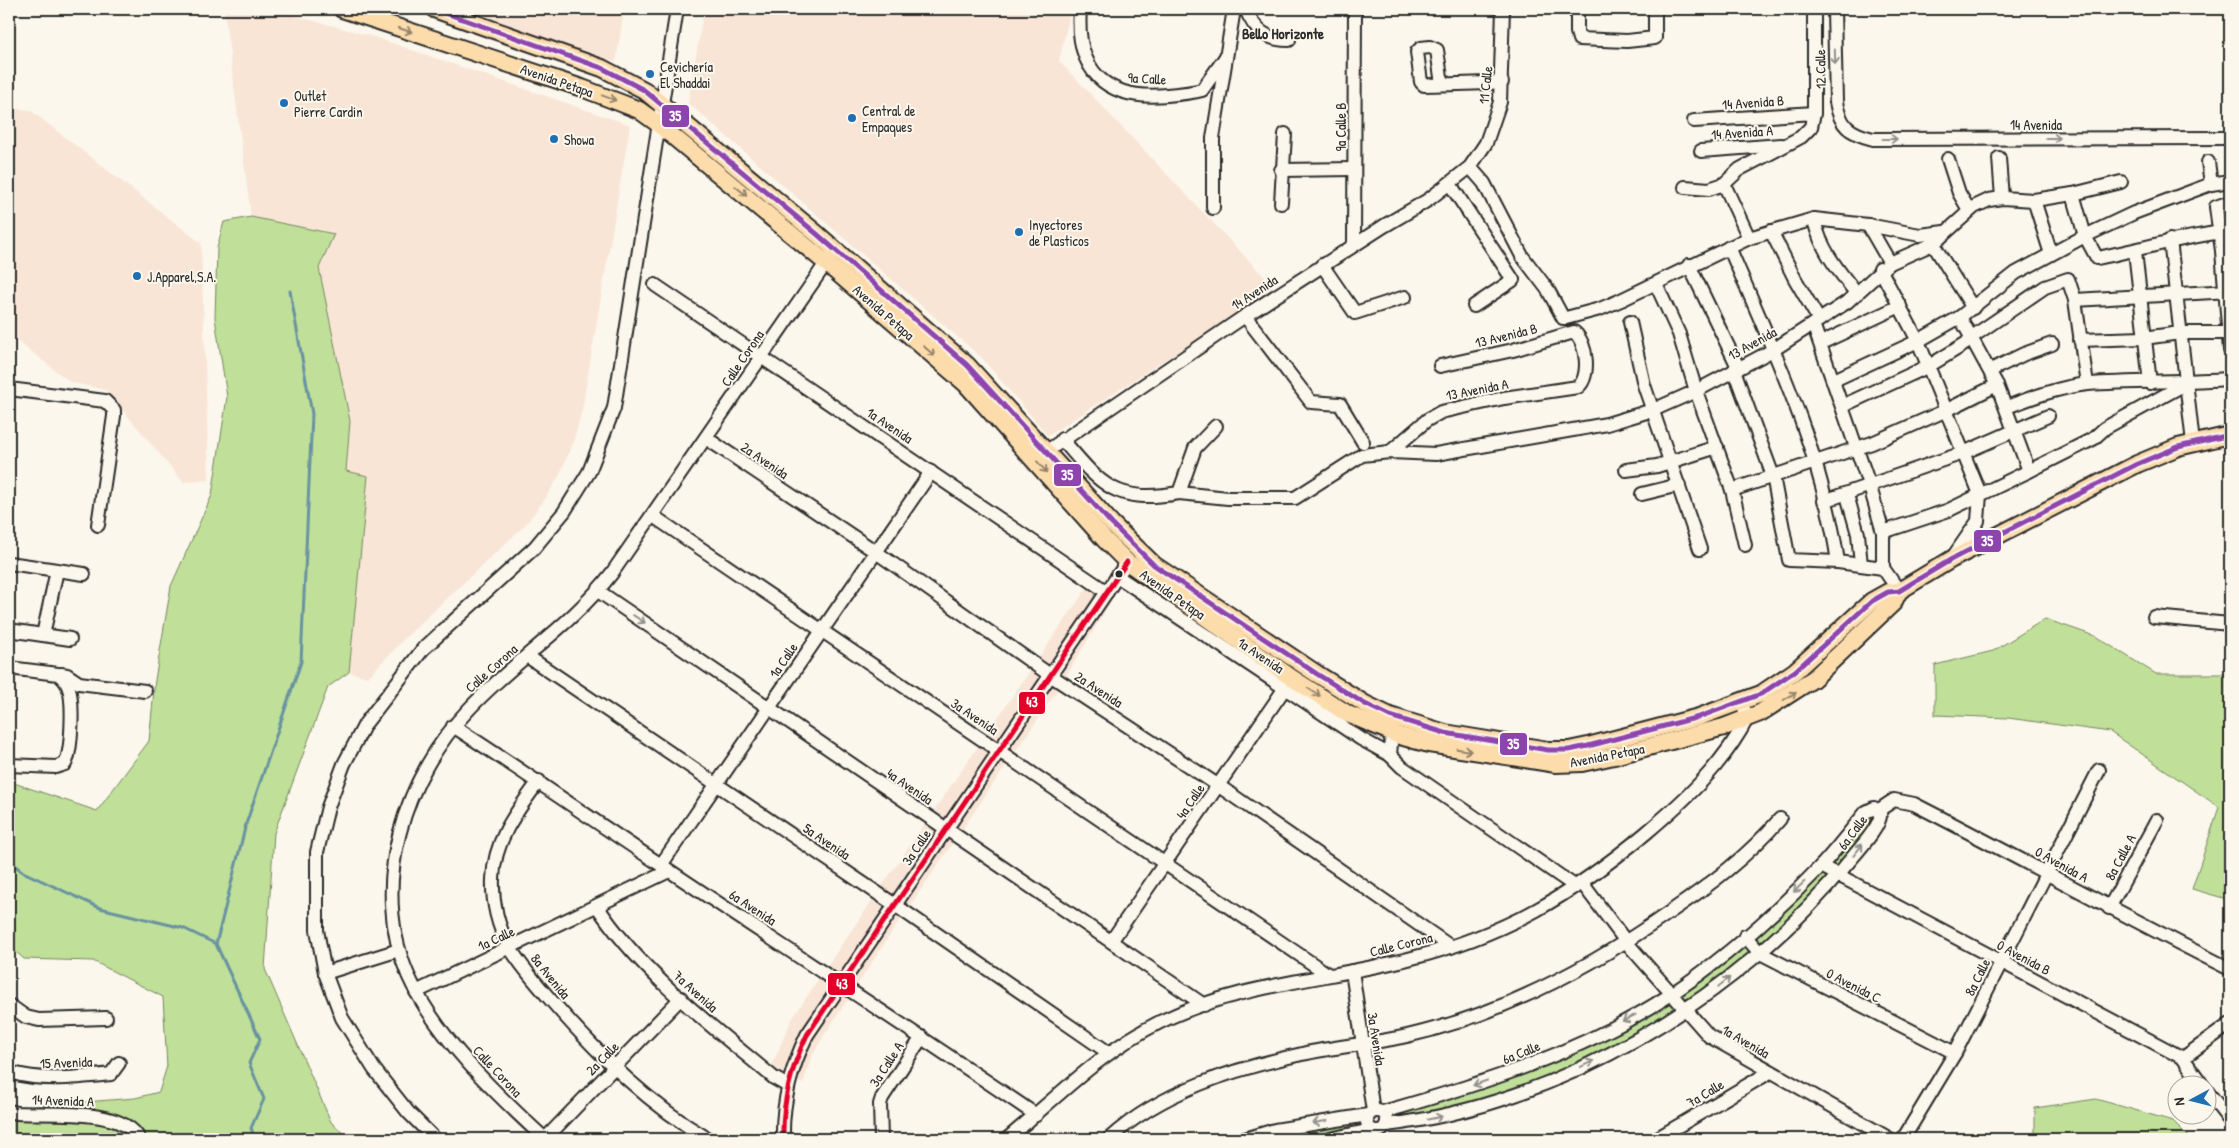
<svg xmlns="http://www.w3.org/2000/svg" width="2239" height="1148" font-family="'Patrick Hand',sans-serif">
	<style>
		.built { fill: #f8e5d6 }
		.green { fill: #c0df98; stroke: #768562 }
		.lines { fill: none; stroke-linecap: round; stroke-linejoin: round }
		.stream { stroke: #6792a2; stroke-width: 3 }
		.minor-casing { stroke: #2b2b2b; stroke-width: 16 }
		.major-casing { stroke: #2b2b2b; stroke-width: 20 }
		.minor { stroke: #fbf7ec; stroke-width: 12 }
		.major { stroke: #fddcac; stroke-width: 16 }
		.bus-1-casing { stroke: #fbf7ec; stroke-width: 9 }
		.bus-2-casing { stroke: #fbf7ec; stroke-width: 9 }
		.bus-1 { stroke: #8e44ad; stroke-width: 5 }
		.bus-2 { stroke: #e4002b; stroke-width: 5 }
		.oneway { stroke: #94846c }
		.oneway2 { stroke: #93918c }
		.poi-dot { fill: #1f6fb2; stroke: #fbf7ec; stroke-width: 2 }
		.bus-dot { fill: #2b2b2b; stroke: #fbf7ec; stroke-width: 2 }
		.labels { text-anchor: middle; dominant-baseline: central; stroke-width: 4; stroke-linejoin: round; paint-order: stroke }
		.poi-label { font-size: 14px; fill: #2b2b2b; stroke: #fbf7ec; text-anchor: start }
		.street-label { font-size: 14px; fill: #2b2b2b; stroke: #fbf7ec }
		.neighbourhood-label { font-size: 15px; font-weight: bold; fill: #2b2b2b; stroke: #fbf7ec }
		.line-badge { stroke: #fbf7ec; stroke-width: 2 }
		.badge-label { font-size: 14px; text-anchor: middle; font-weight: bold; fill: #fff }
	</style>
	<rect width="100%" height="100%" fill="#fbf7ec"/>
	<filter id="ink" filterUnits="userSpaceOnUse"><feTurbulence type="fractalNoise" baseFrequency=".02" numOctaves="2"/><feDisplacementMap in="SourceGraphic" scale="10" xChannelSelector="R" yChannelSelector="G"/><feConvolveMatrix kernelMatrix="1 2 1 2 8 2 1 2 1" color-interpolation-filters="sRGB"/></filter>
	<g filter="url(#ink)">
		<g class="built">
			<path d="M 224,9 L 270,9 L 374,37 L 630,125 L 582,410 L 573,443 L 560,474 L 543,502 L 524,526 L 406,637 L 368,677 L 349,672 L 368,476 L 346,471 L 350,421 L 319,268 L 334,234 L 251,217 Z"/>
			<path d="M 460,9 L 624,9 L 616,62 Z"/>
			<path d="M 704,9 L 1071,9 L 1059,61 L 1275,288 L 1048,436 L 982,358 L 688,103 Z"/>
			<path d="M 9,108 L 30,110 L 201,243 L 209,480 L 183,482 L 106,390 L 70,382 L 9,334 Z"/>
			<path d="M 1089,585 L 1111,601 L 1059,688 L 894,929 L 825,1034 L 811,1058 L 803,1084 L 771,1067 L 791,1021 L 825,969 Z"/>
		</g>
		<g class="green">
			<path d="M 251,217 L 334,234 L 319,268 L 350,421 L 346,471 L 368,476 L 349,672 L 328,687 L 274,833 L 265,969 L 331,1122 L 349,1139 L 9,1139 L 9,1108 L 135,1098 L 159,1092 L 167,1066 L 163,997 L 93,961 L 24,959 L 9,946 L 9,779 L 14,783 L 97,811 L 149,741 L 155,680 L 171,586 L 212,495 L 227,397 L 215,318 L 217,248 L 224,222 Z"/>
			<path d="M 2045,619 L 2095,636 L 2156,674 L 2230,674 L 2230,900 L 2192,889 L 2219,807 L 2110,732 L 2008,718 L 1935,715 L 1935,665 L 1993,651 Z"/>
			<path d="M 1866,812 L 1881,815 L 1793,922 L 1650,1031 L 1502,1099 L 1387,1122 L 1386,1115 L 1478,1084 L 1652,1006 L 1745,936 Z"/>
			<path d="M 2096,1099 L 2173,1121 L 2191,1139 L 2035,1139 L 2035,1108 Z"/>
			<path d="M 1363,1122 L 1365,1127 L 1330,1139 L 1245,1139 Z"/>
		</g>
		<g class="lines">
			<g class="stream">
				<path d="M 9,861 L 23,872 L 100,908 L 183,928 L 216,944"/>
				<path d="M 255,1139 L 251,1128 L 264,1099 L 249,1063 L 260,1039 L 216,944 L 246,824 L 301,662 L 312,414 L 290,291"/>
			</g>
			<g class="minor-casing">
				<g id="minor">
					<path d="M 1080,9 C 1075,71 1106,101 1167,95 C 1179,94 1191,93 1202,90 L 1225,58"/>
					<path d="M 1246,9 C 1254,30 1266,40 1289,40"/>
					<path d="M 1577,9 L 1577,32 L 1579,39 L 1627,41 L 1655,38 L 1655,9"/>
					<path d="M 1834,9 L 1836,102 C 1840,126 1849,133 1873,139 L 2230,138"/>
					<path d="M 1445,84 L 1441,77 L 1437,50 L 1430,47 L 1421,48 L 1417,52 L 1421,82 L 1424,85 C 1450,84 1476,84 1502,82"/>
					<path d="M 1694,121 L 1814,113"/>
					<path d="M 1701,151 L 1781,145"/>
					<path d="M 1999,158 L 2002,198"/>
					<path d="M 1948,159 L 1959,193 L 1969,210"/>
					<path d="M 2208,162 L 2211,184"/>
					<path d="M 1470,167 L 1484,183 L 1522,256 L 1548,290 L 1563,318 L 1566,318 L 1600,309 L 1621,300 L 1749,238 L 1814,219 L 1868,225 L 1920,235 L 1944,232"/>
					<path d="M 1281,170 L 1354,169"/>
					<path d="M 1450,184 L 1513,280 L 1474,306"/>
					<path d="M 1724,184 L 1749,238"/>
					<path d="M 1685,187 L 1709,189 L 1724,184 L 1740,169 L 1801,137 L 1811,127 L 1814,113 L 1814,9"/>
					<path d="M 2073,194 L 2085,236 L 2097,258 C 2142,249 2185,236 2230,231"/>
					<path d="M 2034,200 L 2051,254"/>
					<path d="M 2230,202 L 2216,207 L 2222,251 L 2230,350"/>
					<path d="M 1281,203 L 1285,134"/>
					<path d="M 1213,208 L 1213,138 L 1234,9"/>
					<path d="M 1814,219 C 1820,249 1838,270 1857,294"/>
					<path d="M 1868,225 L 1890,263"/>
					<path d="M 1771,231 L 1795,279 L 1819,320"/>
					<path d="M 2170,240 L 2193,443"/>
					<path d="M 1933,244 L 1973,308"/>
					<path d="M 1354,245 L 1355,9"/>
					<path d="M 1729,247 C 1773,349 1822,451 1838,562"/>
					<path d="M 2135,251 L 2150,383"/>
					<path d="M 1322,265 L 1355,313 L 1405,297"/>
					<path d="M 1689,265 L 1738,367"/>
					<path d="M 1880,269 L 1918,341 L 1980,494 L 1978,521 L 1953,557"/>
					<path d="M 1656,284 L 1679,334 L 1696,391 L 1732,490 L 1745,545"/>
					<path d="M 655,285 L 1107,592"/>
					<path d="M 2075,300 L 2230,291"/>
					<path d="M 1245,316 L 1311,402 L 1340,404 L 1363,442"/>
					<path d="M 1960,317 L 1997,385 L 2029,471"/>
					<path d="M 1630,322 L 1644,385 L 1700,549"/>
					<path d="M 1813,324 L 1870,487 L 1883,532 L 1883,568 L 1899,591"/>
					<path d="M 1972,337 L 2045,287 L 2068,279 L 2075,300 L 2087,384"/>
					<path d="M 2080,340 L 2144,338 L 2180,333 L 2230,333"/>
					<path d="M 1821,343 L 1900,306"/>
					<path d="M 1734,370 L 1773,476 L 1789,560 L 1838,562 L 1883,568"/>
					<path d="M 1991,370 L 2024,354 L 2052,344"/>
					<path d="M 1834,380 L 1918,341 L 1960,317 L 2016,273 L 2085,236 L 2134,213 L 2211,184 L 2230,181"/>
					<path d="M 9,389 L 105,401 L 114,410 L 114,416 L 98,525"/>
					<path d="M 1842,406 L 1929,366 L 1973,339"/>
					<path d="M 2007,407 C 2033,397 2060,387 2088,384 C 2135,381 2183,382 2230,379"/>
					<path d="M 706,438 L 876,552 L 1050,675 L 1219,786 L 1451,947"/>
					<path d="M 1062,439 C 1101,485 1115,504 1179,493 L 1195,448 L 1216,426"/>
					<path d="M 1047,451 L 1245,316 L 1384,226 L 1428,200 L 1470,167 L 1486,143 L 1500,102 L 1503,9"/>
					<path d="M 1390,452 L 1427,420 L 1441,412 L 1504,398 L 1578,387 C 1591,377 1587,342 1574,332 L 1513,350 L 1440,366"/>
					<path d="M 1626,470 L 1657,466 L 1717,447"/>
					<path d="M 1732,490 L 1872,443 L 1947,410 L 1997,385"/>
					<path d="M 1179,493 L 1228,498 L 1295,498 L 1362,455 L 1390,452 L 1436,454 L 1607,424 L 1653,410 L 1696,391 L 1773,350 L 1847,302 L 1890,263 L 1933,244 L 1974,207 L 1989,200 L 2002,198 L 2034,200 L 2073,194 L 2121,182"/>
					<path d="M 1642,494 L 1679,485"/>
					<path d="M 1847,495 L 1858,534 L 1861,565"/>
					<path d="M 1824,501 L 1963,453 L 2048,416"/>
					<path d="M 653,516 L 1329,975"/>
					<path d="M 1883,532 L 1949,510 L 2029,471 L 2093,439 L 2105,428 L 2187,383"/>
					<path d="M 9,563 L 84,574"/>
					<path d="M 1117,576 L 1361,739 L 1390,755"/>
					<path d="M 598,591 L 1204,1005"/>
					<path d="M 2154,617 L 2230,624"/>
					<path d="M 9,630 L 70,639"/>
					<path d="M 43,635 L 57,570"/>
					<path d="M 527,656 L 895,905 L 1109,1053"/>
					<path d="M 9,668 L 58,674 C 62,677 66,681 68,686 C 74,700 72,751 65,764 L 56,767 L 9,765"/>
					<path d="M 61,674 L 67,675 L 79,683 L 145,691"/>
					<path d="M 453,726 C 523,771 591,819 661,865 C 786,949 912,1030 1036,1115"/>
					<path d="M 1392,732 L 1390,755 L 1402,767 L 1576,887"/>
					<path d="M 539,781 C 517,811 494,840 493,879 C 492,902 498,928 510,948 C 523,969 541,989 557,1007 C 602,1058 650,1105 708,1139"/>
					<path d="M 1879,810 L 1894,800 L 1914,804 C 2020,858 2124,916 2230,969"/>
					<path d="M 661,865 L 931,472"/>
					<path d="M 1821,866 L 2183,1058 L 2203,1086"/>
					<path d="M 1582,883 L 1627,943 L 1709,1036 L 1890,1139"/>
					<path d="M 597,906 C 642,974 712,1026 774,1078 L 788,1086"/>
					<path d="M 2109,908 L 2157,820"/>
					<path d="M 1745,936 L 1760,953 L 1955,1053"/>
					<path d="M 1112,940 L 1289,682"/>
					<path d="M 1352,971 L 1373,1111"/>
					<path d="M 325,973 L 399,950"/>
					<path d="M 416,992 L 669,871"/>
					<path d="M 9,1005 L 26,1017 L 39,1020 L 106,1018"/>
					<path d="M 2183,1058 L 2230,1024"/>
					<path d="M 9,1072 C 43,1082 75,1078 111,1074 L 119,1063"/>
					<path d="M 2206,1090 L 2230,1121"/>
					<circle cx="1377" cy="1121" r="10"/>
					<path d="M 9,1111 L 17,1113 C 48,1115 123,1107 139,1139"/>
					<path d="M 1383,1112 C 1482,1084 1583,1052 1670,995 C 1724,959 1775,914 1820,867 C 1836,850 1851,830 1866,812 L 1874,808 L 1880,813 C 1883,825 1854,855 1846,865 C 1738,997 1558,1106 1386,1125"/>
					<path d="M 435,1139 L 408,1112 L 374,1069 L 342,1018 L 325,973 L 317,930 L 317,852 L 328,807 L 344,764 L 365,724 L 423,649 L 534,548 L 564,512 L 589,472 L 614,408 L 677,9"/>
					<path d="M 545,1139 C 496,1094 435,1036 408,975 C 369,884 404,776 470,708 C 515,660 572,625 612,573 L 831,256"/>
					<path d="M 545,1139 L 681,998"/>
					<path d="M 783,1139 C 782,1102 791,1068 807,1035 L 1127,562"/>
					<path d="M 881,1139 L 880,1104 L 882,1098 L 922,1037"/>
					<path d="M 1007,1139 C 1056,1098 1103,1050 1160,1022 C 1240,983 1328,980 1412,958 C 1507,934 1570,896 1646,833 C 1686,799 1722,766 1747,719 L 1742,702"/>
					<path d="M 1109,1139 C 1161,1091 1234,1069 1302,1054 C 1337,1046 1372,1044 1407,1036 C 1503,1014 1590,968 1670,912 C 1711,884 1747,857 1780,819"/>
					<path d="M 1245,1139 L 1275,1130 L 1368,1115"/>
					<path d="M 1330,1139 L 1371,1130"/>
					<path d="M 1656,1139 L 1770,1072"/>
					<path d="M 1903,1139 L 1955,1053 L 2099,770"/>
				</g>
			</g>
			<g class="major-casing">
				<g id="major">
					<path d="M 342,9 L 582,88 L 639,110 L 657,123 L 825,262 L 966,384 L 1104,539 L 1127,562 L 1292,678 L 1348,714 L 1400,736 L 1429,744 L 1556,764 L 1582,763 L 1614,756 L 1724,727 L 1760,713 L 1813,679 L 1893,603 L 1899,591"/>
					<path d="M 434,9 L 602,68 L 644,90 L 817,234 L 967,365 L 1112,524 L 1154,565 L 1317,674 L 1365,704 L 1390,716 L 1445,733 L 1548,750 L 1569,750 L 1588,746 L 1699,717 L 1761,694 L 1795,671 L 1872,601 L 1888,592 L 1899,591 L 1952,559 L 2137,464 L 2178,447 L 2230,435"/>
				</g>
			</g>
			<use href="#minor" class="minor"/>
			<use href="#major" class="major"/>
			<g class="bus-1-casing">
				<path id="bus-1" d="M 434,9 L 602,68 L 644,90 L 817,234 L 967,365 L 1112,524 L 1154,565 L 1317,674 L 1365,704 L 1390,716 L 1445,733 L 1548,750 L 1569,750 L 1588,746 L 1699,717 L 1761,694 L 1795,671 L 1872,601 L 1888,592 L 1899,591 L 1952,559 L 2137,464 L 2178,447 L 2230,435"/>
			</g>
			<g class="bus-2-casing">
				<path id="bus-2" d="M 783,1139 C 782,1102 791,1068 807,1035 L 1127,562"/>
			</g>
			<use href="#bus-1" class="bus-1"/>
			<use href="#bus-2" class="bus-2"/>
		</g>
		<defs><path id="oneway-shaft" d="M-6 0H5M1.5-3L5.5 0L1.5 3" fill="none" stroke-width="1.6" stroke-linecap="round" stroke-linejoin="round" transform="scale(1.25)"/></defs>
		<g class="oneway">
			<use href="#oneway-shaft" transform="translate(405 30) rotate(18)"/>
			<use href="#oneway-shaft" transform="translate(609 98) rotate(20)"/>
			<use href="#oneway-shaft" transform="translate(741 191) rotate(40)"/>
			<use href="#oneway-shaft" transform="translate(929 351) rotate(41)"/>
			<use href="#oneway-shaft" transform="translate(1042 467) rotate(49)"/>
			<use href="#oneway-shaft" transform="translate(1314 692) rotate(33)"/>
			<use href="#oneway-shaft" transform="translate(1790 696) rotate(-32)"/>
			<use href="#oneway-shaft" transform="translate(1464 750) rotate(9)"/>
		</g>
		<g class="oneway2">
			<use href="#oneway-shaft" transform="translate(1835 57) rotate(89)"/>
			<use href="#oneway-shaft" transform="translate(2053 138)"/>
			<use href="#oneway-shaft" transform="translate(1890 139)"/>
			<use href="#oneway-shaft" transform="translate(639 619) rotate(34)"/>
			<use href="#oneway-shaft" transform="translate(1858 850) rotate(-52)"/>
			<use href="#oneway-shaft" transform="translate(1799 887) rotate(136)"/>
			<use href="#oneway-shaft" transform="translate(1724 982) rotate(-39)"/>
			<use href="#oneway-shaft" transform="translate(1629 1018) rotate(153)"/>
			<use href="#oneway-shaft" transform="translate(1587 1064) rotate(-25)"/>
			<use href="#oneway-shaft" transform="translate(1480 1083) rotate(161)"/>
			<use href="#oneway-shaft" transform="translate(1435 1118) rotate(-11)"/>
			<use href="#oneway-shaft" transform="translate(1320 1122) rotate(171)"/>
		</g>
	</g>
	<g class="poi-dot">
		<circle cx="650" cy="74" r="5"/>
		<circle cx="284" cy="103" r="5"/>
		<circle cx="852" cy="118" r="5"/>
		<circle cx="554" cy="139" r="5"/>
		<circle cx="1019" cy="232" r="5"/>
		<circle cx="137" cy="276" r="5"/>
	</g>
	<circle class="bus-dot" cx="1119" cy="574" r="4.5"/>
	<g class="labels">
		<g class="poi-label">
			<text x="660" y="66">Cevichería<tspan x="660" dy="16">El Shaddai</tspan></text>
			<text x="294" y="95">Outlet<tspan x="294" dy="16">Pierre Cardin</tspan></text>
			<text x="862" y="110">Central de<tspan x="862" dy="16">Empaques</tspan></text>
			<text x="564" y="139">Showa</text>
			<text x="1029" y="224">Inyectores<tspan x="1029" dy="16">de Plasticos</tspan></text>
			<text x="147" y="276">J.Apparel,S.A.</text>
		</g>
		<g class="street-label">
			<text transform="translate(1820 69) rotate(-91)">12 Calle</text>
			<text transform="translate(1147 78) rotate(3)">9a Calle</text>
			<text transform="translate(557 80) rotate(19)">Avenida Petapa</text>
			<text transform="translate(1485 85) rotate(-84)">11 Calle</text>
			<text transform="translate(1753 102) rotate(-4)">14 Avenida B</text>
			<text x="2036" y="124">14 Avenida</text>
			<text transform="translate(1340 127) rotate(-90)">9a Calle B</text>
			<text transform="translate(1742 132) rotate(-4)">14 Avenida A</text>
			<text transform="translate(1254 292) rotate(-33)">14 Avenida</text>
			<text transform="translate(884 312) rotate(41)">Avenida Petapa</text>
			<text transform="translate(1506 335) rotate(-14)">13 Avenida B</text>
			<text transform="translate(1752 343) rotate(-29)">13 Avenida</text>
			<text transform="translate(742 358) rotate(-56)">Calle Corona</text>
			<text transform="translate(1477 389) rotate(-11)">13 Avenida A</text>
			<text transform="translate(890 425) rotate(34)">1a Avenida</text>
			<text transform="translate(765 460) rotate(34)">2a Avenida</text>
			<text transform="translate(1173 594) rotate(35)">Avenida Petapa</text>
			<text transform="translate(1261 655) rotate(34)">1a Avenida</text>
			<text transform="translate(783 660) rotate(-56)">1a Calle</text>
			<text transform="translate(491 668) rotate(-42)">Calle Corona</text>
			<text transform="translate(1099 689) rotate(33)">2a Avenida</text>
			<text transform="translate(975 716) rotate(34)">3a Avenida</text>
			<text transform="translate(1607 755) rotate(-11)">Avenida Petapa</text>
			<text transform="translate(910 786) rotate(34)">4a Avenida</text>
			<text transform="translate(1190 801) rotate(-56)">4a Calle</text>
			<text transform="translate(1852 832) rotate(-53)">6a Calle</text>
			<text transform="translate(827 841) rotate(34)">5a Avenida</text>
			<text transform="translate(916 847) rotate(-56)">3a Calle</text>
			<text transform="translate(2120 857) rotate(-62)">8a Calle A</text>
			<text transform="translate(2062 864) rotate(29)">0 Avenida A</text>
			<text transform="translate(753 907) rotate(33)">6a Avenida</text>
			<text transform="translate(496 938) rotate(-25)">1a Calle</text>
			<text transform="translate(1401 944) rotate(-14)">Calle Corona</text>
			<text transform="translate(2024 957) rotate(28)">0 Avenida B</text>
			<text transform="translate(551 976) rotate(51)">8a Avenida</text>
			<text transform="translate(1977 977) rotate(-63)">8a Calle</text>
			<text transform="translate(1854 985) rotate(27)">0 Avenida C</text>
			<text transform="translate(696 991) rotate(42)">7a Avenida</text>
			<text transform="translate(1377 1039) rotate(81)">3a Avenida</text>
			<text transform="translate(1746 1041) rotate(30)">1a Avenida</text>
			<text transform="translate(1521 1052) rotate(-22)">6a Calle</text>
			<text transform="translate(602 1058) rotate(-46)">2a Calle</text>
			<text transform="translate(66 1062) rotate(-2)">15 Avenida</text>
			<text transform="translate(886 1064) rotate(-57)">3a Calle A</text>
			<text transform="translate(498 1071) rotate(47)">Calle Corona</text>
			<text transform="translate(1705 1093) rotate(-31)">7a Calle</text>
			<text transform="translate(63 1100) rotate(2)">14 Avenida A</text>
		</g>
		<g class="neighbourhood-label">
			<text x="1283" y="33">Bello Horizonte</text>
		</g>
	</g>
	<g class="line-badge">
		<rect x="661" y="104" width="29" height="24" rx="5" fill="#8e44ad"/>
		<rect x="1053" y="463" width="29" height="24" rx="5" fill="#8e44ad"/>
		<rect x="1973" y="529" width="29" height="24" rx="5" fill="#8e44ad"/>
		<rect x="1018" y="691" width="28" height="24" rx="5" fill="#e4002b"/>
		<rect x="1499" y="732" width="29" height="24" rx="5" fill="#8e44ad"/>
		<rect x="827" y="972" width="29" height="24" rx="5" fill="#e4002b"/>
	</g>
	<g class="badge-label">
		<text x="675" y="121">35</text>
		<text x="1067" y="480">35</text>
		<text x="1987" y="546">35</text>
		<text x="1032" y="707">43</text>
		<text x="1513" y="749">35</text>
		<text x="842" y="989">43</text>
	</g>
	<rect width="2239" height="1148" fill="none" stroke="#fbf7ec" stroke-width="30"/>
	<rect x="15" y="15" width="2209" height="1118" fill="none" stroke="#2b2b2b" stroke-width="2" filter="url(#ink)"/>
	<g transform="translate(2192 1100) rotate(263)"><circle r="24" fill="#fbf7ec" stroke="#a8a59f"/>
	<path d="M0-4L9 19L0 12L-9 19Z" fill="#1f6fb2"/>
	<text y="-8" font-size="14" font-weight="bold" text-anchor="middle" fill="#2b2b2b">N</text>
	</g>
</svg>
